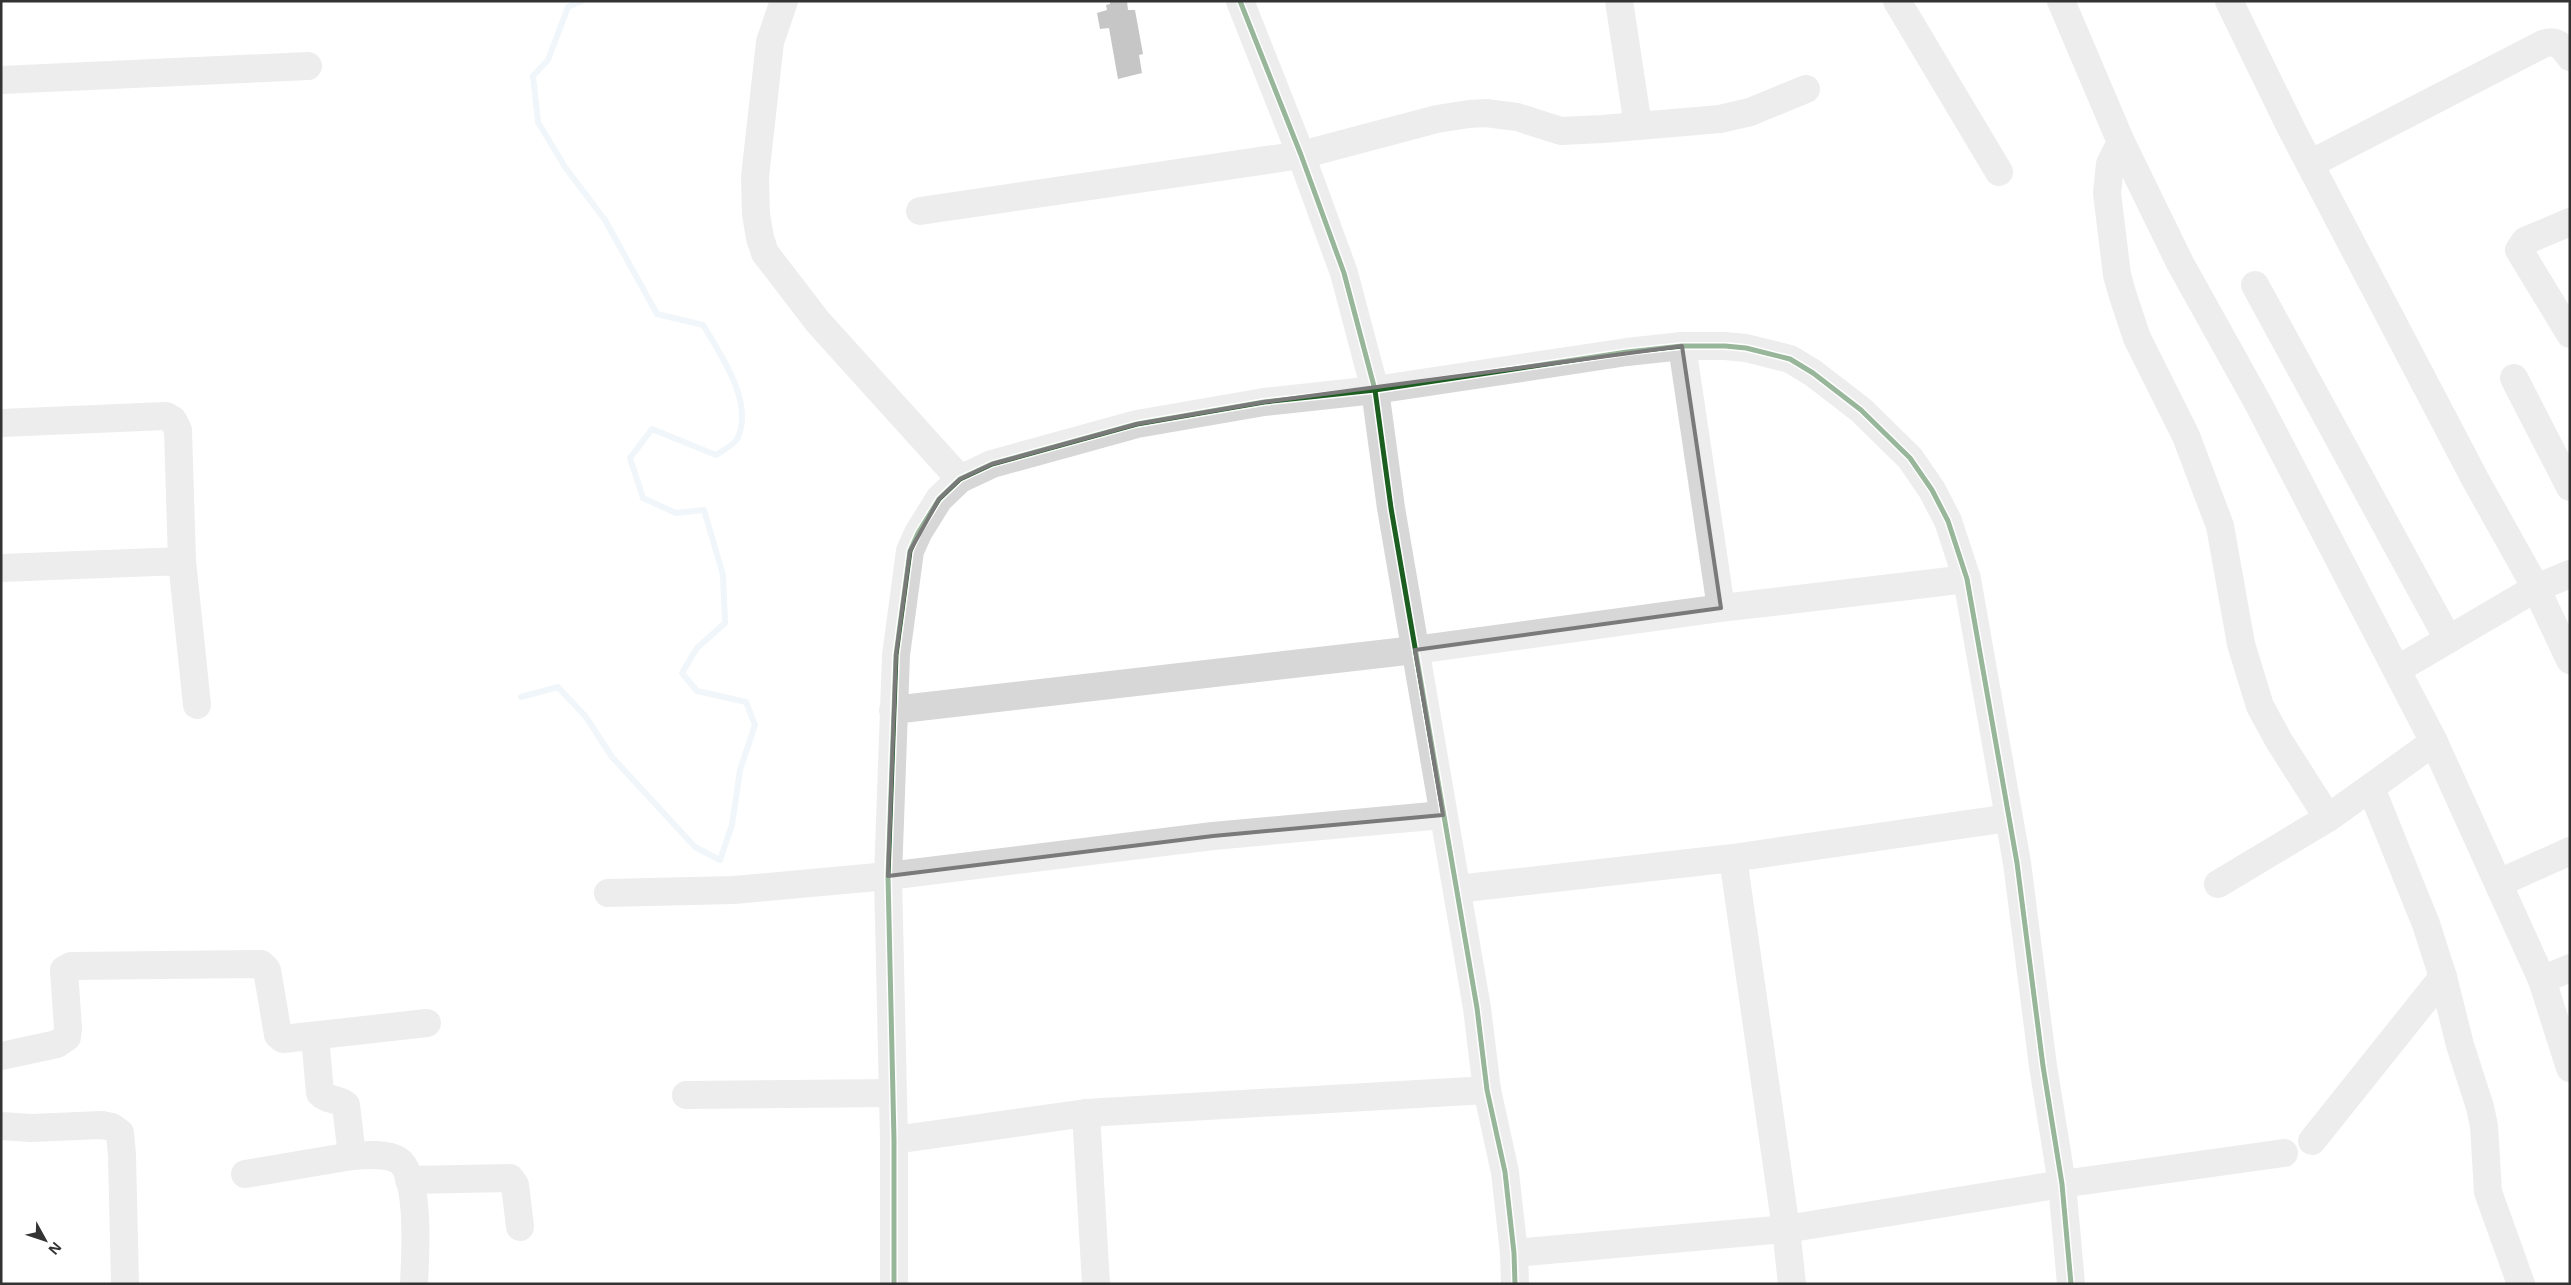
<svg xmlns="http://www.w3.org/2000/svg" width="2571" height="1285" font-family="'Open Sans',sans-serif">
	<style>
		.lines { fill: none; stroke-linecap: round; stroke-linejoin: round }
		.stream { stroke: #ddebf3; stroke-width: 6 }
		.building { fill: #818181 }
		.minor { stroke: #d7d7d7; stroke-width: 28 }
		.cycleway-casing { stroke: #fff; stroke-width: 8 }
		.cycleway { stroke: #1b5e20; stroke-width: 5 }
		.marked { fill: none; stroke: #7a7a7a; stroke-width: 4; stroke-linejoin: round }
	</style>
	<rect width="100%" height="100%" fill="#fff"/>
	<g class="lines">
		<path class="stream" d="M 521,697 L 558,687 L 586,717 L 612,757 L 695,847 L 720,860 L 732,825 L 740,770 L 755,725 L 746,702 L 697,691 L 682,673 L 697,648 L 725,623 L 723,575 L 704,510 L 676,513 L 643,498 L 630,458 L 652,429 L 716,455 C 722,451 734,445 737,439 C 755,404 721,355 703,325 L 657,314 L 605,220 L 565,167 L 538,122 L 533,76 L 548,60 L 568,7 L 582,1"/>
	</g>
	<path class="building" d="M 1110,1 L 1127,1 L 1128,10 L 1135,10 L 1143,54 L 1139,55 L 1142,73 L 1118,79 L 1109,28 L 1100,29 L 1097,13 L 1107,10 L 1106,5 L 1110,4 Z"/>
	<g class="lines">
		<g class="minor">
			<path d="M 784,1 L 770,42 L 755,177 L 756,214 L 760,238 L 765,253 L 818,322 L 960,479"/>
			<path d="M 1240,1 L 1301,155 L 1344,273 L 1375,390 L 1391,508 L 1477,1008 L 1487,1090 L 1505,1172 L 1514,1253 L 1515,1284"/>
			<path d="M 1619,1 L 1638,126"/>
			<path d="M 1897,1 L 1999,172"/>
			<path d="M 2061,1 L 2121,142 L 2180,263 L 2259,405 L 2434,742 L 2542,980 L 2570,1068"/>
			<path d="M 2229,1 L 2292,130 L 2475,479 L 2536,588 L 2570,660"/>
			<path d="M 1,80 L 308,66"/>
			<path d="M 2121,142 L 2110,164 L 2107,193 L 2117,275 L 2123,296 L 2137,338 L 2186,436 L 2220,526 L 2241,644 L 2260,706 L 2279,741 L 2328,818"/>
			<path d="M 2310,164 L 2543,44 C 2555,39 2563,46 2570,57"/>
			<path d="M 920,211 L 1301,155 L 1437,119 L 1469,114 L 1486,113 L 1517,117 L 1561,131 L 1603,129 L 1720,119 L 1750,112 L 1806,89"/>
			<path d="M 2570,222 L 2525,241 L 2519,250 L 2570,334"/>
			<path d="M 2255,285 L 2448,639"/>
			<path d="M 1682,346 L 1721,608"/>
			<path d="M 2514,378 L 2570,487"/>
			<path d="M 1,423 L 166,416 L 173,420 L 178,430 L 182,561"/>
			<path d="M 1,568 L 182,561 L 197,705"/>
			<path d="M 2398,669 L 2536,588 L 2570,574"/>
			<path d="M 893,710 L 1415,650 L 1721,608 L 1967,579"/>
			<path d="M 2371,788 L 2426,924 L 2443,977 L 2460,1045 L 2480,1107 L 2484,1126 L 2488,1192 L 2521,1284"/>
			<path d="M 1733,858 L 1786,1229 L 1792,1284"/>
			<path d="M 2499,883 L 2570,851"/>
			<path d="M 2218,884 L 2328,818 L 2434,742"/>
			<path d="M 1457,889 L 1733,858 L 2009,818"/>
			<path d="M 608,893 L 734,890 L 888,876 L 1213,836 L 1443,815"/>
			<path d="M 2542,980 L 2570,968"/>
			<path d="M 315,1036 L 320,1093 C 327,1101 339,1098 346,1105 L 352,1156"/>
			<path d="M 1,1056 L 57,1044 L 67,1037 L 68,1029 L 64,970 L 71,966 L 261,964 L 267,970 L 278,1035 L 283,1039 L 427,1023"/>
			<path d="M 686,1095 L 892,1093"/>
			<path d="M 1086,1113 L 1096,1284"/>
			<path d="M 1,1126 L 31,1128 L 102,1125 L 112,1127 L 120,1133 L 122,1155 L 125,1284"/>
			<path d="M 894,1140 L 1086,1113 L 1487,1090"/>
			<path d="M 2312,1141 L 2443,977"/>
			<path d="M 245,1174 L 352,1156 C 365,1155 386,1153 398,1160 C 421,1174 415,1259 414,1284"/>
			<path d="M 409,1180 L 510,1178 L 515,1185 L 520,1227"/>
			<path d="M 1514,1253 L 1786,1229 L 2062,1184 L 2284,1153"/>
			<path d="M 894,1284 L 894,1140 L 888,876 L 896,655 L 910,551 L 918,533 L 939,499 L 960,479 L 992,464 L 1137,424 L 1264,402 L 1375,390 L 1627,352 L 1682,346 L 1725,346 L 1746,348 L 1790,359 L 1813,373 L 1861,410 L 1910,458 L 1932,490 L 1948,521 L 1967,579 L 2017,863 L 2043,1066 L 2062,1184 L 2071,1284"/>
		</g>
		<g class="cycleway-casing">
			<g id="cycleway">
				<path d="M 1240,1 L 1301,155 L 1344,273 L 1375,390 L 1391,508 L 1477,1008 L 1487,1090 L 1505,1172 L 1514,1253 L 1515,1284"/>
				<path d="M 894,1284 L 894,1140 L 888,876 L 896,655 L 910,551 L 918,533 L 939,499 L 960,479 L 992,464 L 1137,424 L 1264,402 L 1375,390 L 1627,352 L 1682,346 L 1725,346 L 1746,348 L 1790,359 L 1813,373 L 1861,410 L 1910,458 L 1932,490 L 1948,521 L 1967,579 L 2017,863 L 2043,1066 L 2062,1184 L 2071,1284"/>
			</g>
		</g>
		<use href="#cycleway" class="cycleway"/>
	</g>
	<path d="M0 0H2571V1285H0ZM 1682,346 L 1721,608 L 1415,650 L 1443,815 L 1213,836 L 888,876 L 896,655 L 910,551 L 939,499 L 960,479 L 992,464 L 1137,424 L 1264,402 Z" fill="#fff" fill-opacity=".55" fill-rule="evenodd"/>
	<path class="marked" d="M 1682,346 L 1721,608 L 1415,650 L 1443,815 L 1213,836 L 888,876 L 896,655 L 910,551 L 939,499 L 960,479 L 992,464 L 1137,424 L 1264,402 Z"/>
	<rect width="2571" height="1285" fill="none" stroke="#333333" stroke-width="5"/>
	<g transform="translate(45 1240) rotate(130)" stroke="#ffffff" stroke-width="4" paint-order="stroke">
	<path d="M0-4L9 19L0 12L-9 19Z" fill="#333333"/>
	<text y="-8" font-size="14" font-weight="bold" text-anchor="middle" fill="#333333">N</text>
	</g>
</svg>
